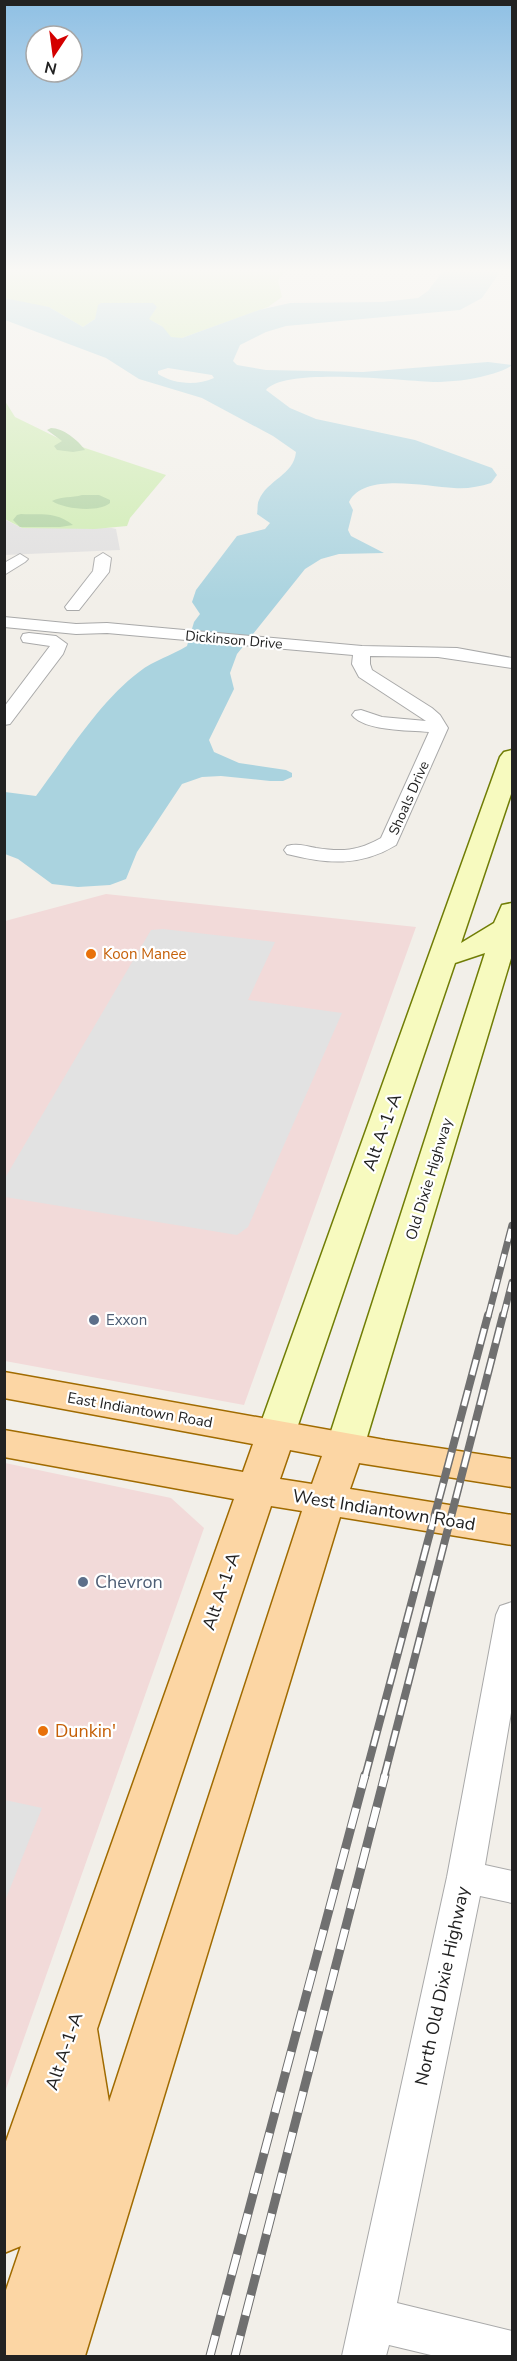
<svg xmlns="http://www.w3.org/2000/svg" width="517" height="2361" font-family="'Nunito Sans',sans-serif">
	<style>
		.residential { fill: #e0dfdf }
		.commercial { fill: #f2dad9 }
		.grass { fill: #cdebb0 }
		.forest { fill: #add19e }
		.parking { fill: #e2e2e2 }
		.water { fill: #aad3df; fill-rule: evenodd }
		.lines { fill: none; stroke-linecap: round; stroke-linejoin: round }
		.street-casing { stroke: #a9a9a9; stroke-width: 2 }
		.secondary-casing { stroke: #707d05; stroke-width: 3 }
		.primary-casing { stroke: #a06b00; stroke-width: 3 }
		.street { fill: #fff; fill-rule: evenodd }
		.secondary { fill: #f7fabf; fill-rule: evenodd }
		.primary { fill: #fcd6a4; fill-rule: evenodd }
		.rail-far2-casing { stroke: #707070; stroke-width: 7 }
		.rail-far1-casing { stroke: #707070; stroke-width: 8 }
		.rail-casing { stroke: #707070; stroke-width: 9 }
		.rail-far2 { stroke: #fff; stroke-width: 4.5; stroke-dasharray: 13; stroke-linecap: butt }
		.rail-far1 { stroke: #fff; stroke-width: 5; stroke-dasharray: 16; stroke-linecap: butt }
		.rail { stroke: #fff; stroke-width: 7; stroke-dasharray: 21; stroke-linecap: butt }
		.food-dot { fill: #e8710a; stroke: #fff; stroke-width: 2 }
		.service-dot { fill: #5c6f8a; stroke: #fff; stroke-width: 2 }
		.labels { text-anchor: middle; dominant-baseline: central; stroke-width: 4.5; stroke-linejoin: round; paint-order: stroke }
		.far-street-label { font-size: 14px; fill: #222; stroke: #fff }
		.food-label { font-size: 15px; fill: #c56008; stroke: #fff; text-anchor: start }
		.street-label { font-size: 15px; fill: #222; stroke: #fff }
		.service-label { font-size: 15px; fill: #4e5e75; stroke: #fff; text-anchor: start }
		.near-street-label { font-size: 18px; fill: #222; stroke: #fff }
		.near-service-label { font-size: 18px; fill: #4e5e75; stroke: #fff; text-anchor: start }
		.near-food-label { font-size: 18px; fill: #c56008; stroke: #fff; text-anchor: start }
	</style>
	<rect width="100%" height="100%" fill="#f2efe9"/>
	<path class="residential" d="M 4,519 L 22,528 L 112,528 L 116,529 L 120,550 L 5,555 Z"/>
	<g class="commercial">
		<path d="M 106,894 L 416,927 L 244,1405 L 5,1361 L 5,921 Z"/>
		<path d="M 5,1463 L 171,1498 L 204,1528 L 5,2092 Z"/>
	</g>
	<g class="grass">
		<path d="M 4,272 L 285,272 L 278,280 L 282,297 L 268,307 L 182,338 L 171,338 L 160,325 L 148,319 L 153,303 L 101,303 L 95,319 L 83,327 L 49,307 L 30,305 L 5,298 Z"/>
		<path d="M 5,401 L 15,417 L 64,441 L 166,475 L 130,518 L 127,526 L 95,529 L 22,528 L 5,519 Z"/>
	</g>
	<g class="forest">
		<path d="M 51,428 C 63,428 78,440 85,450 L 73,452 L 57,450 L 54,446 L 62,441 L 47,430 Z"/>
		<path d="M 82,495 L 99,495 L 110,500 L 110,503 C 98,513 64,509 52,501 C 61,496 72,498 82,495 Z"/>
		<path d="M 21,514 C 41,515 56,511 73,525 L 60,527 L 20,527 L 13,520 L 17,515 Z"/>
	</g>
	<g class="parking">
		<path d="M 163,929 L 275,942 L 248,1000 L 342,1013 L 248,1227 L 237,1235 L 5,1197 L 5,1178 L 151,930 Z"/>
		<path d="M 5,1800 L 42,1808 L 5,1901 L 4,1800 Z"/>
	</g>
	<path class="water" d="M 442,272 L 500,272 L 482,298 L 460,310 L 286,326 L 266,332 L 240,345 L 233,361 L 237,365 L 266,370 L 363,372 L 488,362 L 512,365 C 506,370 496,373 488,375 C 470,380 451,382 433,382 C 401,381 285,367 266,390 L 290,408 L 316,419 L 415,440 L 492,468 L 497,475 L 491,483 C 479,487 466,489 454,488 C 426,487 364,472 349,502 L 353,510 L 348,530 L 351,536 L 384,553 L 339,554 L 321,559 L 305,569 L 237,654 L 230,673 L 234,689 L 209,740 L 214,752 L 239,763 L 286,770 L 292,773 L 292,777 L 283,781 L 270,781 L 221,776 L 202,777 L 182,784 L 137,852 L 126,879 L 110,885 L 78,887 L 52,884 L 18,859 L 5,854 L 5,792 L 36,796 C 65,757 100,701 139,672 C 154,660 171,656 187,646 L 194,622 L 200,614 L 192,602 L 196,590 L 237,536 L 265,529 L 270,523 L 257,514 C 258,510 257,503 259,500 C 267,480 294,475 296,452 L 273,436 L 202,398 L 139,379 L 106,358 L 5,320 L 4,298 L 49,307 L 83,327 L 95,319 L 98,305 L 101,303 L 153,303 L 157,307 L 149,319 L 163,327 L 171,337 L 182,338 L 259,310 L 290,303 L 382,302 L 418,298 L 428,291 ZM 168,368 L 212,375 L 214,378 C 196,386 174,384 158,374 L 158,371 Z"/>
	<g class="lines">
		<g class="street-casing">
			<g id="street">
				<path d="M 103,553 L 111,558 L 109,572 L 79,610 L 67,610 L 65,607 L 93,571 L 95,558 Z"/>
				<path d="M 20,554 L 28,559 L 25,562 L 4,575 L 4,563 Z"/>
				<path d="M 4,617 L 76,624 L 107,623 L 362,646 L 457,648 L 512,658 L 512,668 L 438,657 L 370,656 L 370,664 L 372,670 L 432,708 L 440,715 L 448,728 L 396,845 C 360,867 327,864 287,854 L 284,850 L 287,846 C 297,843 306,846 316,848 C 342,852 358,851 381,838 L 429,732 C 409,730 364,731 352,715 L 355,711 L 361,710 L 382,717 L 426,721 L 359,677 L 352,664 L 353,655 L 107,633 L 76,634 L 4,627 Z"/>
				<path d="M 29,633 L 56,636 L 67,644 L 63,654 L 10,724 L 4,725 L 4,707 L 50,646 L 23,642 L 21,638 L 23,634 Z"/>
				<path d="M 512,1602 L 512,1707 L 485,1865 L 512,1871 L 512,1903 L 480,1896 L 397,2303 L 512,2331 L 512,2356 L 435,2356 L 389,2345 L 386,2356 L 342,2356 L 447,1877 L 496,1615 L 500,1606 Z"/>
			</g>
		</g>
		<g class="secondary-casing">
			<path id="secondary" d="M 512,750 L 512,791 L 461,943 L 494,923 L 502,905 L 512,903 L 512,955 L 364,1447 L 359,1457 L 345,1461 L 331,1457 L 326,1447 L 485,953 L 455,963 L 295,1434 L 290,1443 L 276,1447 L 262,1443 L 257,1434 L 500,757 L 504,752 Z"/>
		</g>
		<g class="primary-casing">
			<path id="primary" d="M 4,1372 L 385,1440 L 512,1459 L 512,1487 L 359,1463 L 350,1489 L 512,1515 L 512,1545 L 340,1517 L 85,2356 L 4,2356 L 4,2296 L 21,2246 L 4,2253 L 4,2147 L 234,1499 L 4,1457 L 4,1430 L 243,1472 L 253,1444 L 4,1398 ZM 290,1450 L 322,1456 L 312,1484 L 280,1479 ZM 271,1506 L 302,1511 L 109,2102 L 97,2029 Z"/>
		</g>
		<use href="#street" class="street"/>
		<use href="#secondary" class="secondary"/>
		<use href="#primary" class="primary"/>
		<g class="rail-far2-casing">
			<g id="rail-far2">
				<path d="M 488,1317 L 512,1225"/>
				<path d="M 503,1317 L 512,1282"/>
			</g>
		</g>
		<g class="rail-far1-casing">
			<g id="rail-far1">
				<path d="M 365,1777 L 488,1315"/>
				<path d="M 384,1777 L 503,1315"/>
			</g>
		</g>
		<g class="rail-casing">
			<g id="rail">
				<path d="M 210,2356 L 365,1775"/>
				<path d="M 235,2356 L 385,1775"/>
			</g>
		</g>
		<use href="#rail-far2" class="rail-far2"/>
		<use href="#rail-far1" class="rail-far1"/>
		<use href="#rail" class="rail"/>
	</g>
	<linearGradient id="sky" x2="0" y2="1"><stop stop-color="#8fc0e4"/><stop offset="0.45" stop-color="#f9f8f5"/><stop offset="1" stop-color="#f9f8f5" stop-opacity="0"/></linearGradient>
	<rect width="517" height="602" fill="url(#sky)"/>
	<g class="food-dot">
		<circle cx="91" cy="954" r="6"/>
		<circle cx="43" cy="1731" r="6"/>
	</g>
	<g class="service-dot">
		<circle cx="94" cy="1320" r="6"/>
		<circle cx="83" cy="1582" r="6"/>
	</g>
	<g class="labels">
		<g class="far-street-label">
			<text transform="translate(234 640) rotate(5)">Dickinson Drive</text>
			<text transform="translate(409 798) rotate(-66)">Shoals Drive</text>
		</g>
		<g class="food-label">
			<text x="103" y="954">Koon Manee</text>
		</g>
		<g class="street-label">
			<text transform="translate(429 1179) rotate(-73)">Old Dixie Highway</text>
			<text transform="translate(140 1410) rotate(10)">East Indiantown Road</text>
		</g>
		<g class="service-label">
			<text x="106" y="1320">Exxon</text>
		</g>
		<g class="near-street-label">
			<text transform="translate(382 1132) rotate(-70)">Alt A-1-A</text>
			<text transform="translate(384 1510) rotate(9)">West Indiantown Road</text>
			<text transform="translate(221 1591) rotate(-71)">Alt A-1-A</text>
			<text transform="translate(442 1986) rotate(-78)">North Old Dixie Highway</text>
			<text transform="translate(64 2051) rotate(-71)">Alt A-1-A</text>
		</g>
		<g class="near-service-label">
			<text x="95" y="1582">Chevron</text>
		</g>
		<g class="near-food-label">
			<text x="55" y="1731">Dunkin'</text>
		</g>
	</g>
	<rect width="517" height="2361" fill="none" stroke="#222222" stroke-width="12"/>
	<g transform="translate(54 54) rotate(193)"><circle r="28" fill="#ffffff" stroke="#a7a7a7" stroke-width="1.5"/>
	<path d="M0-4.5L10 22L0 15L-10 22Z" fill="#d40000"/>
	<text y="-9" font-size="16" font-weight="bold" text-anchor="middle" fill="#222222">N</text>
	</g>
</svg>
